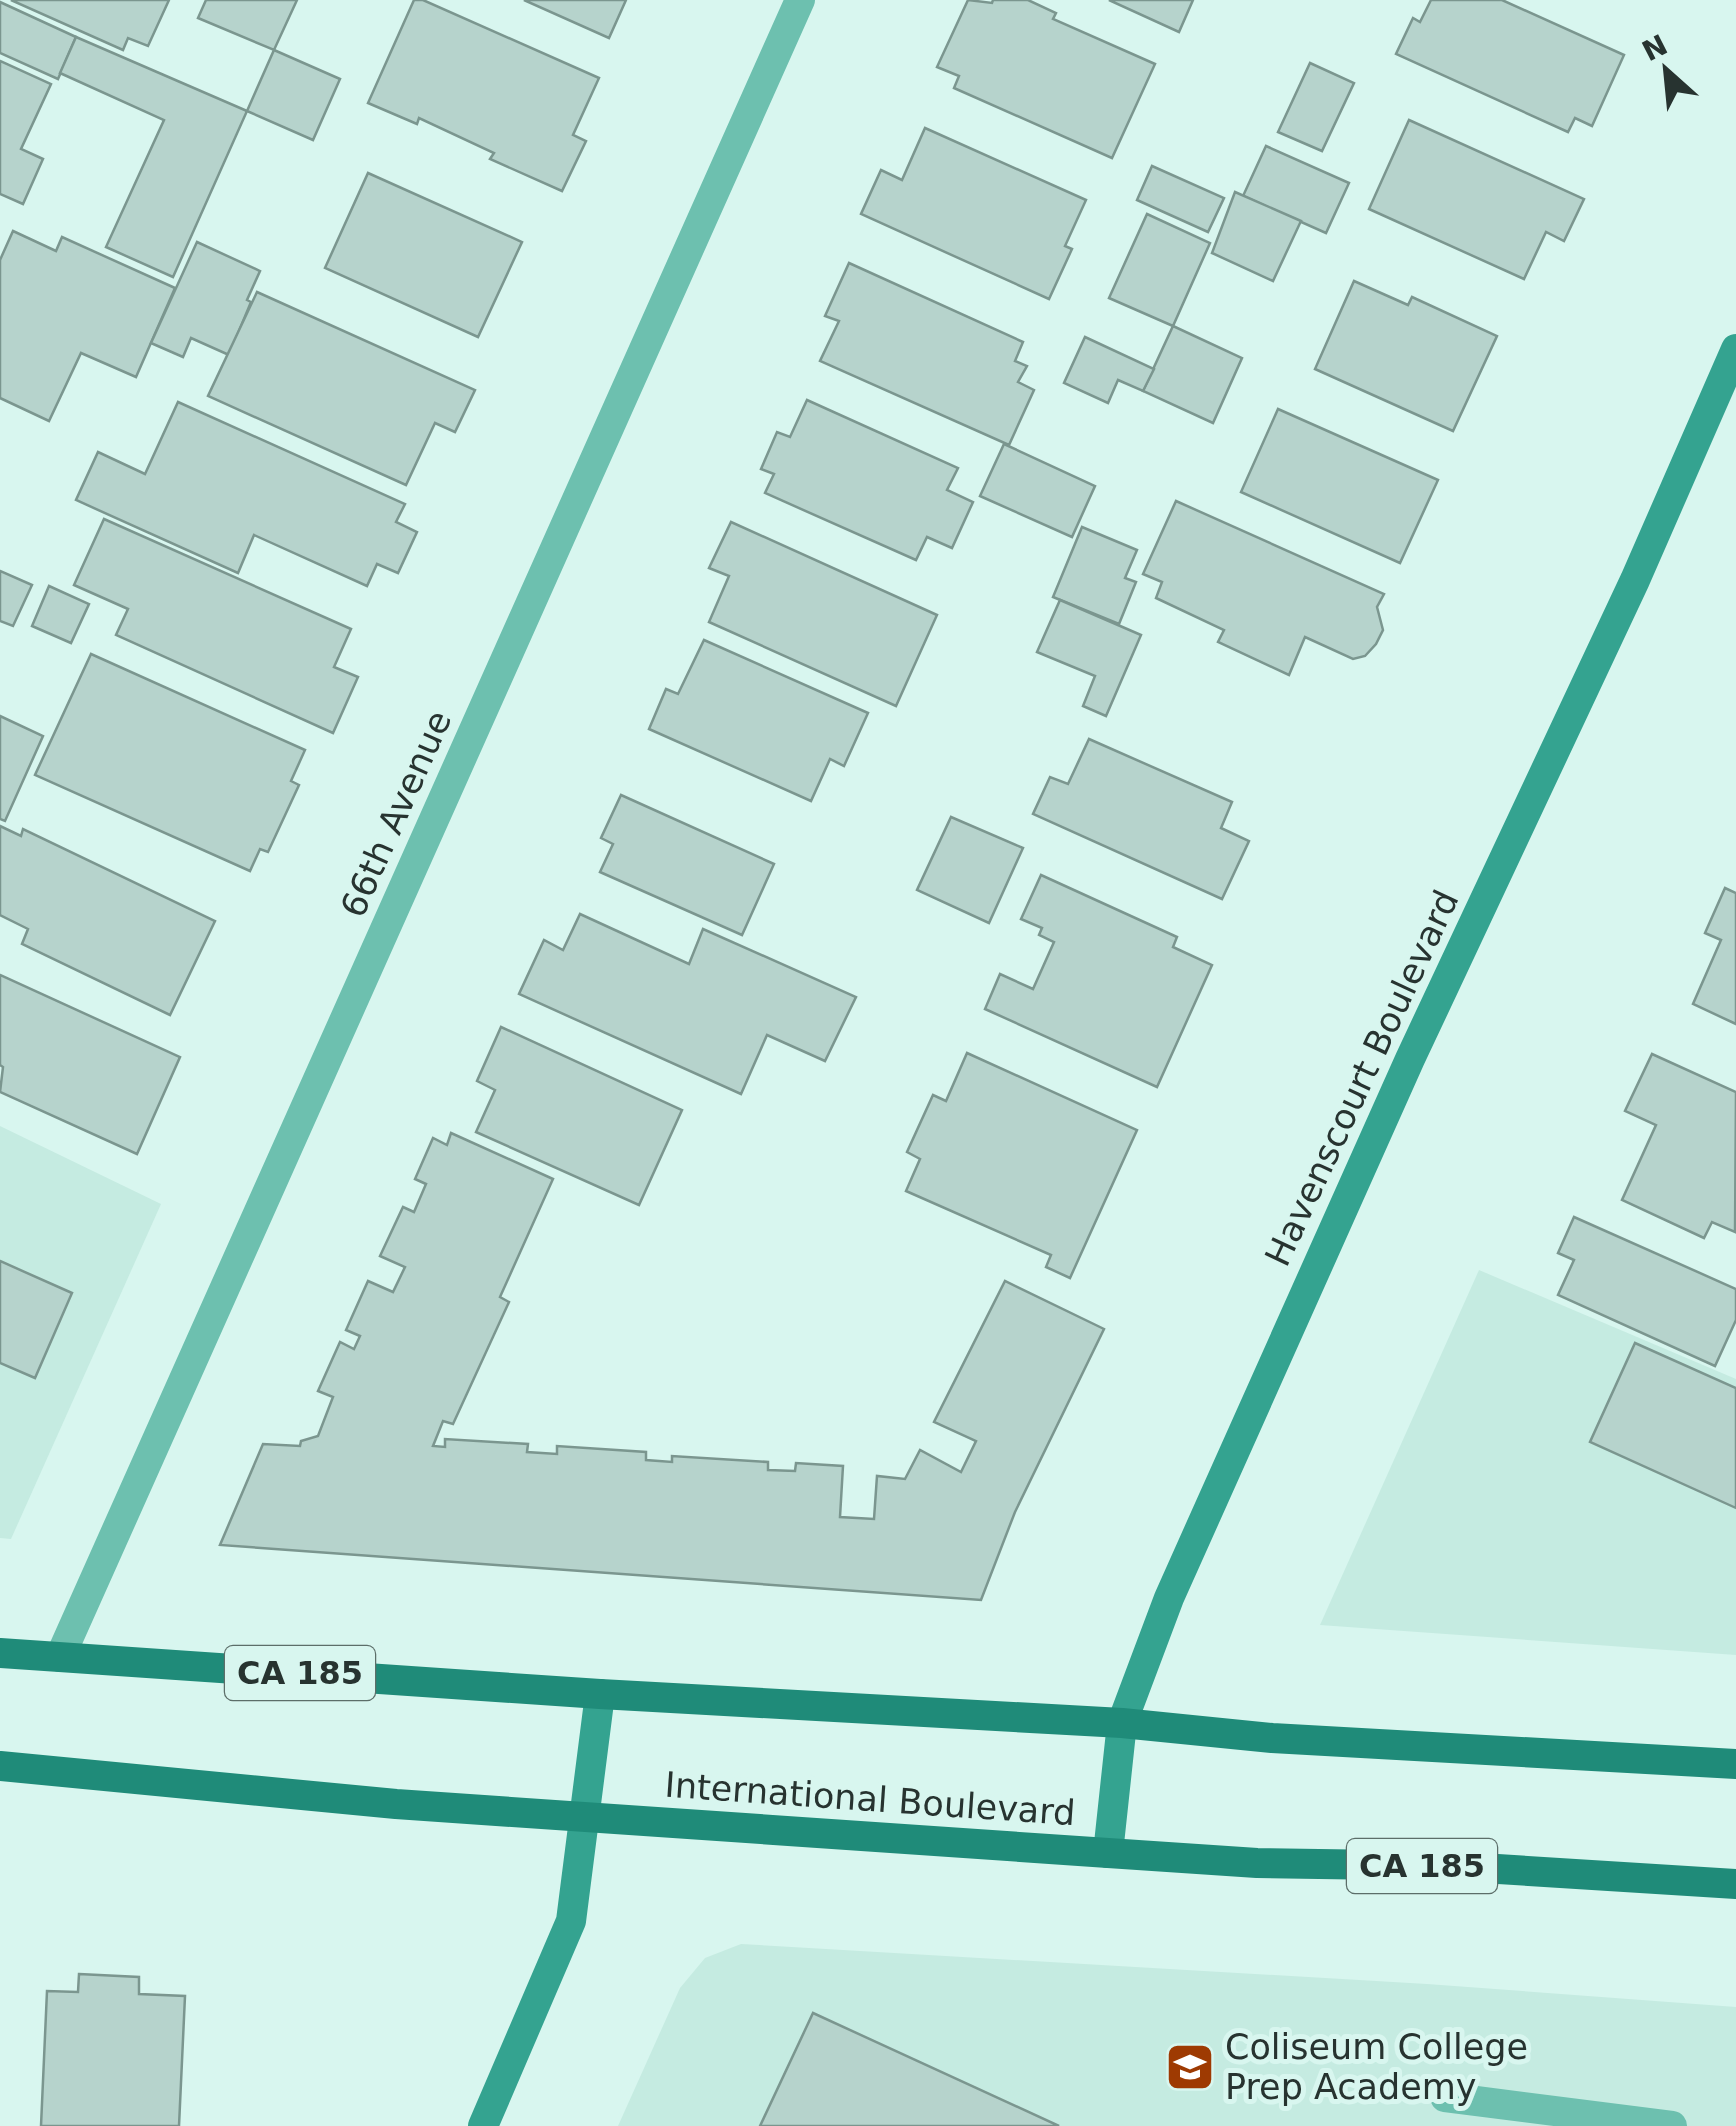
<svg xmlns="http://www.w3.org/2000/svg" width="1736" height="2126" font-family="'DejaVu Sans',sans-serif">
	<style>
		.built { fill: #c5ebe1 }
		.building { fill: #b6d3cc; stroke: #7b968f; stroke-width: 2.5 }
		.lines { fill: none; stroke-linecap: round; stroke-linejoin: round }
		.lane { stroke: #6dc0af; stroke-width: 30 }
		.street { stroke: #6dc0af; stroke-width: 30 }
		.secondary { stroke: #34a390; stroke-width: 30 }
		.primary { stroke: #1f8b79; stroke-width: 30 }
		.labels { text-anchor: middle; dominant-baseline: central; stroke-width: 10; stroke-linejoin: round; paint-order: stroke }
		.shield { fill: #d8f6ef; stroke: #5c6e69; stroke-width: 2.5 }
		.shield-label { font-size: 32px; font-weight: bold; fill: #273330 }
		.street-label { font-size: 35px; fill: #273330; stroke: #d8f6ef }
		.poi-label { font-size: 35px; fill: #273330; stroke: #d8f6ef; text-anchor: start }
	</style>
	<rect width="100%" height="100%" fill="#d8f6ef"/>
	<g class="built">
		<path d="M 0,1126 L 161,1204 L 11,1539 L 0,1538 Z"/>
		<path d="M 1479,1270 L 1736,1379 L 1736,1655 L 1320,1625 Z"/>
		<path d="M 741,1944 L 1427,1984 L 1736,2007 L 1736,2126 L 618,2126 L 680,1988 L 705,1958 Z"/>
	</g>
	<g class="building">
		<path d="M 11,0 L 169,0 L 148,46 L 128,38 L 123,50 Z"/>
		<path d="M 206,0 L 297,0 L 274,50 L 198,18 Z"/>
		<path d="M 414,0 L 423,0 L 599,78 L 573,135 L 586,141 L 562,191 L 490,159 L 494,153 L 419,118 L 417,124 L 368,103 Z"/>
		<path d="M 524,0 L 626,0 L 609,38 Z"/>
		<path d="M 968,0 L 992,3 L 993,0 L 1028,0 L 1056,13 L 1053,19 L 1155,64 L 1112,158 L 954,88 L 959,76 L 937,67 Z"/>
		<path d="M 1109,0 L 1193,0 L 1179,32 Z"/>
		<path d="M 1431,0 L 1502,0 L 1624,55 L 1592,126 L 1575,118 L 1568,132 L 1396,54 L 1413,18 L 1420,22 Z"/>
		<path d="M 0,2 L 76,37 L 58,79 L 0,53 Z"/>
		<path d="M 76,37 L 247,111 L 173,277 L 106,247 L 164,120 L 60,73 Z"/>
		<path d="M 274,50 L 340,79 L 313,140 L 247,111 Z"/>
		<path d="M 0,61 L 51,84 L 21,149 L 43,159 L 23,204 L 0,194 Z"/>
		<path d="M 1310,63 L 1354,83 L 1322,151 L 1278,132 Z"/>
		<path d="M 1409,120 L 1584,199 L 1564,241 L 1546,232 L 1524,279 L 1369,209 Z"/>
		<path d="M 925,128 L 1086,200 L 1065,246 L 1072,249 L 1049,299 L 861,214 L 881,170 L 902,180 Z"/>
		<path d="M 1266,146 L 1349,183 L 1326,233 L 1243,196 Z"/>
		<path d="M 1152,166 L 1224,198 L 1208,232 L 1137,200 Z"/>
		<path d="M 368,173 L 522,242 L 478,337 L 325,268 Z"/>
		<path d="M 1235,192 L 1301,221 L 1273,281 L 1212,253 Z"/>
		<path d="M 1147,214 L 1210,243 L 1173,326 L 1109,298 Z"/>
		<path d="M 13,231 L 56,251 L 62,237 L 175,288 L 136,377 L 81,353 L 49,421 L 0,398 L 0,260 Z"/>
		<path d="M 197,242 L 260,271 L 247,300 L 251,302 L 229,355 L 191,338 L 183,357 L 151,343 Z"/>
		<path d="M 849,263 L 1023,342 L 1015,361 L 1027,366 L 1018,382 L 1034,390 L 1009,445 L 820,361 L 839,321 L 825,316 Z"/>
		<path d="M 1354,281 L 1408,305 L 1412,297 L 1497,336 L 1453,431 L 1315,369 Z"/>
		<path d="M 257,292 L 475,390 L 455,432 L 435,423 L 406,485 L 208,396 Z"/>
		<path d="M 1173,326 L 1242,358 L 1213,423 L 1143,391 Z"/>
		<path d="M 1085,337 L 1154,369 L 1143,391 L 1118,380 L 1108,403 L 1064,383 Z"/>
		<path d="M 807,400 L 958,468 L 947,490 L 973,502 L 952,548 L 927,537 L 916,560 L 765,493 L 774,474 L 761,469 L 777,432 L 790,437 Z"/>
		<path d="M 178,402 L 405,504 L 396,522 L 417,532 L 398,573 L 377,564 L 367,586 L 254,535 L 238,573 L 76,500 L 98,452 L 145,474 Z"/>
		<path d="M 1278,409 L 1438,480 L 1400,563 L 1241,492 Z"/>
		<path d="M 1004,444 L 1095,486 L 1072,537 L 980,496 Z"/>
		<path d="M 1176,501 L 1384,594 L 1377,607 L 1383,630 L 1376,644 L 1365,656 L 1353,659 L 1305,637 L 1289,675 L 1218,642 L 1224,630 L 1156,598 L 1162,582 L 1143,574 Z"/>
		<path d="M 104,519 L 351,629 L 334,667 L 358,677 L 333,733 L 116,635 L 128,609 L 74,585 Z"/>
		<path d="M 731,522 L 937,615 L 896,706 L 709,622 L 729,576 L 709,568 Z"/>
		<path d="M 1082,527 L 1137,550 L 1125,578 L 1136,582 L 1119,624 L 1053,597 Z"/>
		<path d="M 0,571 L 32,585 L 13,626 L 0,621 Z"/>
		<path d="M 49,586 L 89,604 L 71,643 L 32,626 Z"/>
		<path d="M 1060,600 L 1141,635 L 1106,716 L 1083,706 L 1095,676 L 1037,652 Z"/>
		<path d="M 704,640 L 868,713 L 844,766 L 830,759 L 811,801 L 649,729 L 666,689 L 678,694 Z"/>
		<path d="M 91,654 L 305,750 L 291,781 L 299,785 L 268,852 L 260,849 L 250,871 L 35,775 Z"/>
		<path d="M 0,716 L 43,736 L 5,821 L 0,819 Z"/>
		<path d="M 1089,739 L 1232,802 L 1221,828 L 1249,841 L 1222,899 L 1033,814 L 1050,777 L 1068,784 Z"/>
		<path d="M 621,795 L 774,864 L 742,935 L 600,872 L 613,844 L 601,838 Z"/>
		<path d="M 951,817 L 1023,848 L 989,923 L 917,890 Z"/>
		<path d="M 0,826 L 21,836 L 23,829 L 215,921 L 170,1015 L 22,944 L 28,929 L 0,915 Z"/>
		<path d="M 1041,875 L 1177,937 L 1173,947 L 1212,965 L 1157,1087 L 985,1009 L 1000,974 L 1033,989 L 1054,942 L 1039,935 L 1042,928 L 1021,919 Z"/>
		<path d="M 1725,888 L 1736,893 L 1736,1024 L 1693,1004 L 1721,940 L 1705,933 Z"/>
		<path d="M 580,914 L 689,964 L 703,929 L 856,997 L 825,1061 L 767,1035 L 741,1094 L 519,994 L 544,940 L 563,950 Z"/>
		<path d="M 0,975 L 180,1057 L 137,1154 L 0,1092 L 3,1067 L 0,1065 Z"/>
		<path d="M 501,1027 L 682,1110 L 639,1205 L 476,1132 L 495,1090 L 477,1081 Z"/>
		<path d="M 967,1053 L 1137,1130 L 1070,1278 L 1046,1267 L 1051,1255 L 906,1191 L 920,1159 L 907,1152 L 933,1095 L 946,1101 Z"/>
		<path d="M 1652,1054 L 1736,1092 L 1735,1232 L 1712,1222 L 1704,1238 L 1622,1200 L 1656,1125 L 1625,1111 Z"/>
		<path d="M 451,1133 L 553,1179 L 500,1297 L 509,1302 L 453,1424 L 443,1421 L 433,1446 L 445,1447 L 445,1439 L 528,1444 L 527,1452 L 557,1454 L 557,1446 L 646,1452 L 646,1460 L 672,1462 L 672,1456 L 768,1462 L 768,1470 L 795,1471 L 796,1463 L 843,1466 L 840,1517 L 874,1519 L 877,1476 L 905,1479 L 920,1450 L 961,1472 L 976,1441 L 934,1422 L 1005,1281 L 1104,1329 L 1015,1512 L 981,1600 L 220,1545 L 263,1444 L 300,1446 L 301,1441 L 318,1436 L 333,1397 L 318,1391 L 340,1342 L 354,1349 L 360,1336 L 346,1330 L 368,1281 L 393,1292 L 405,1267 L 380,1256 L 403,1207 L 414,1212 L 426,1184 L 415,1179 L 433,1138 L 447,1145 Z"/>
		<path d="M 1574,1217 L 1736,1289 L 1736,1320 L 1715,1366 L 1558,1295 L 1574,1260 L 1558,1253 Z"/>
		<path d="M 0,1261 L 72,1293 L 35,1378 L 0,1363 Z"/>
		<path d="M 1635,1343 L 1736,1388 L 1736,1508 L 1590,1442 Z"/>
		<path d="M 79,1974 L 139,1977 L 139,1994 L 185,1996 L 179,2126 L 41,2126 L 47,1991 L 78,1992 Z"/>
		<path d="M 813,2013 L 1059,2126 L 760,2126 Z"/>
	</g>
	<g class="lines">
		<path class="lane" d="M 1445,2097 L 1672,2126"/>
		<path class="street" d="M 60,1657 L 800,0"/>
		<g class="secondary">
			<path d="M 1108,1853 L 1122,1723 L 1169,1598 L 1410,1059 L 1635,580 L 1736,349"/>
			<path d="M 483,2126 L 571,1921 L 600,1694"/>
		</g>
		<g class="primary">
			<path d="M 0,1653 L 600,1694 L 1122,1723 L 1272,1738 L 1736,1764"/>
			<path d="M 0,1766 L 396,1804 L 1108,1853 L 1257,1863 L 1450,1866 L 1736,1884"/>
		</g>
	</g>
	<defs>
		<g id="school-square" transform="scale(2.5)"><rect x="-9" y="-9" width="18" height="18" rx="4" fill="#9e3a02" stroke="#d8f6ef"/><path d="M0-5L7-2L0 1L-7-2ZM-4 1L0 2.5L4 1V4Q0 6-4 4Z" fill="#fff"/></g>
	</defs>
	<g fill-rule="evenodd">
		<use href="#school-square" x="1190" y="2067"/>
	</g>
	<g class="labels">
		<g class="shield">
			<rect x="225" y="1646" width="150" height="54" rx="8"/>
			<rect x="1347" y="1839" width="150" height="54" rx="8"/>
		</g>
		<g class="shield-label">
			<text x="300" y="1673">CA 185</text>
			<text x="1422" y="1866">CA 185</text>
		</g>
		<g class="street-label">
			<text transform="translate(396 814) rotate(-66)">66th Avenue</text>
			<text transform="translate(1362 1078) rotate(-65)">Havenscourt Boulevard</text>
			<text transform="translate(870 1799) rotate(4)">International Boulevard</text>
		</g>
		<g class="poi-label">
			<text x="1225" y="2047">Coliseum College<tspan x="1225" dy="40">Prep Academy</tspan></text>
		</g>
	</g>
	<g transform="translate(1666 70) rotate(333)" stroke="#d8f6ef" stroke-width="8" paint-order="stroke">
	<path d="M0-8L18 38L0 25L-18 38Z" fill="#273330"/>
	<text y="-15" font-size="28" font-weight="bold" text-anchor="middle" fill="#273330">N</text>
	</g>
</svg>
